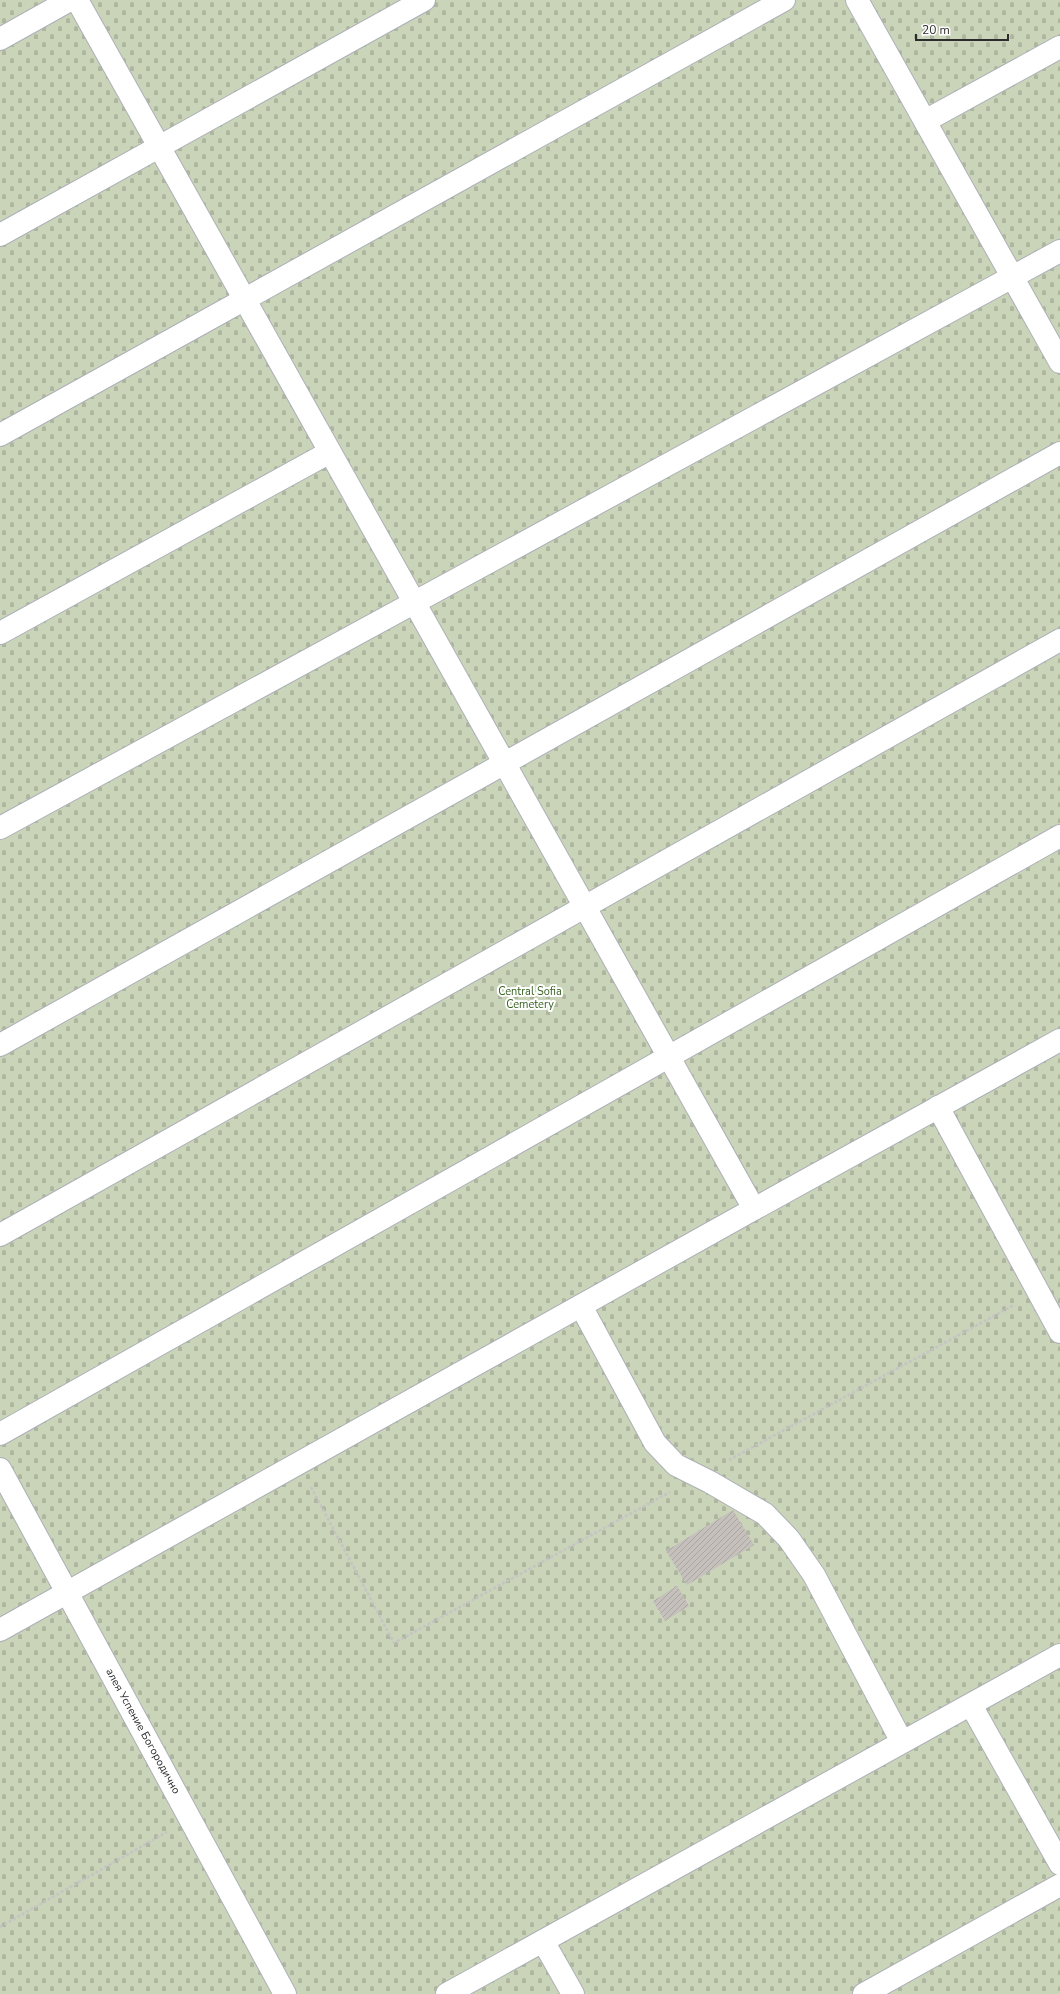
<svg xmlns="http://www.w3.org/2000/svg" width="1060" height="1994" font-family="'Nunito Sans',sans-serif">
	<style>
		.cemetery { fill: url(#cemetery-stones) }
		.building { fill: url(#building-hatch) }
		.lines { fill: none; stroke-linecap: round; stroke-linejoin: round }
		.minor-casing { stroke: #acb0b7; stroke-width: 24 }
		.path { stroke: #c4c4c4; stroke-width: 2.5; stroke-dasharray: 3 2; stroke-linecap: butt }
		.minor { stroke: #fff; stroke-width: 22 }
		.labels { text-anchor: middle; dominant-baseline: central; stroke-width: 4; stroke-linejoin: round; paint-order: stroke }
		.park-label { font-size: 11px; fill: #396322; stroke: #fff }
		.street-label { font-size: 11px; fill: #2c2c2c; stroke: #fff }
	</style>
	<defs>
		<pattern id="cemetery-stones" width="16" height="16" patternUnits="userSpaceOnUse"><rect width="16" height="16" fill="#cad4b9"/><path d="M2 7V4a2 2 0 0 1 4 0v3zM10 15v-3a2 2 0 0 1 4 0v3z" fill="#aeb69f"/></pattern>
		<pattern id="building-hatch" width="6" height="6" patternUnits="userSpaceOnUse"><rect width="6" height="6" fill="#c5c0bb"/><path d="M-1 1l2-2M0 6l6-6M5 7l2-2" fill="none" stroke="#a9a5a1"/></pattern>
	</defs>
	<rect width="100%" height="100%" fill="#ece5e0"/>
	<rect class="cemetery" x="0" y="0" width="1060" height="1994"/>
	<g class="building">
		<path d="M 733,1510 L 754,1545 L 687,1585 L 666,1551 Z"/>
		<path d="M 677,1586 L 689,1606 L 665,1621 L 653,1601 Z"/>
	</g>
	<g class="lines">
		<g class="minor-casing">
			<g id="minor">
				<path d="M 77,0 L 754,1209"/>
				<path d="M 857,0 L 1060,362"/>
				<path d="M 0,39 L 70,0"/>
				<path d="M 925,121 L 1060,47"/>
				<path d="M 0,235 L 424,0"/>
				<path d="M 0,435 L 784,0"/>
				<path d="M 0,633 L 330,452"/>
				<path d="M 0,828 L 1060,251"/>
				<path d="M 0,1045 L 1060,453"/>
				<path d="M 938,1107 L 1060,1332"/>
				<path d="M 0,1235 L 1060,640"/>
				<path d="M 581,1306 L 655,1443 L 676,1465 L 710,1482 L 765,1514 L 789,1539 L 814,1575 L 902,1742"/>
				<path d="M 0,1434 L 1060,836"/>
				<path d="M 0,1469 L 285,1994"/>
				<path d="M 0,1630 L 754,1209 L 1060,1040"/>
				<path d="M 971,1705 L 1060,1864"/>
				<path d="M 543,1941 L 573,1994"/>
				<path d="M 447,1994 L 1060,1655"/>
				<path d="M 864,1994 L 1060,1885"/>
			</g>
		</g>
		<g class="path">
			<path d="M 729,1460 L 1014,1305"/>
			<path d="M 311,1487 L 394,1643 L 670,1492"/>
			<path d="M 0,1927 L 167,1832"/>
		</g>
		<use href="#minor" class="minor"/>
	</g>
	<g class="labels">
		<g class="park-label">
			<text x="530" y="991">Central Sofia<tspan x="530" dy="13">Cemetery</tspan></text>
		</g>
		<g class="street-label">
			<text transform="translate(143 1731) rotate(61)">алея Успение Богородично</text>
		</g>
	</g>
	<path d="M916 34v6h92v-6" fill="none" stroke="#2c2c2c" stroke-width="2"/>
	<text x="922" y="34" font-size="12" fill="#2c2c2c" stroke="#ffffff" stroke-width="3" paint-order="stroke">20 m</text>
</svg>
